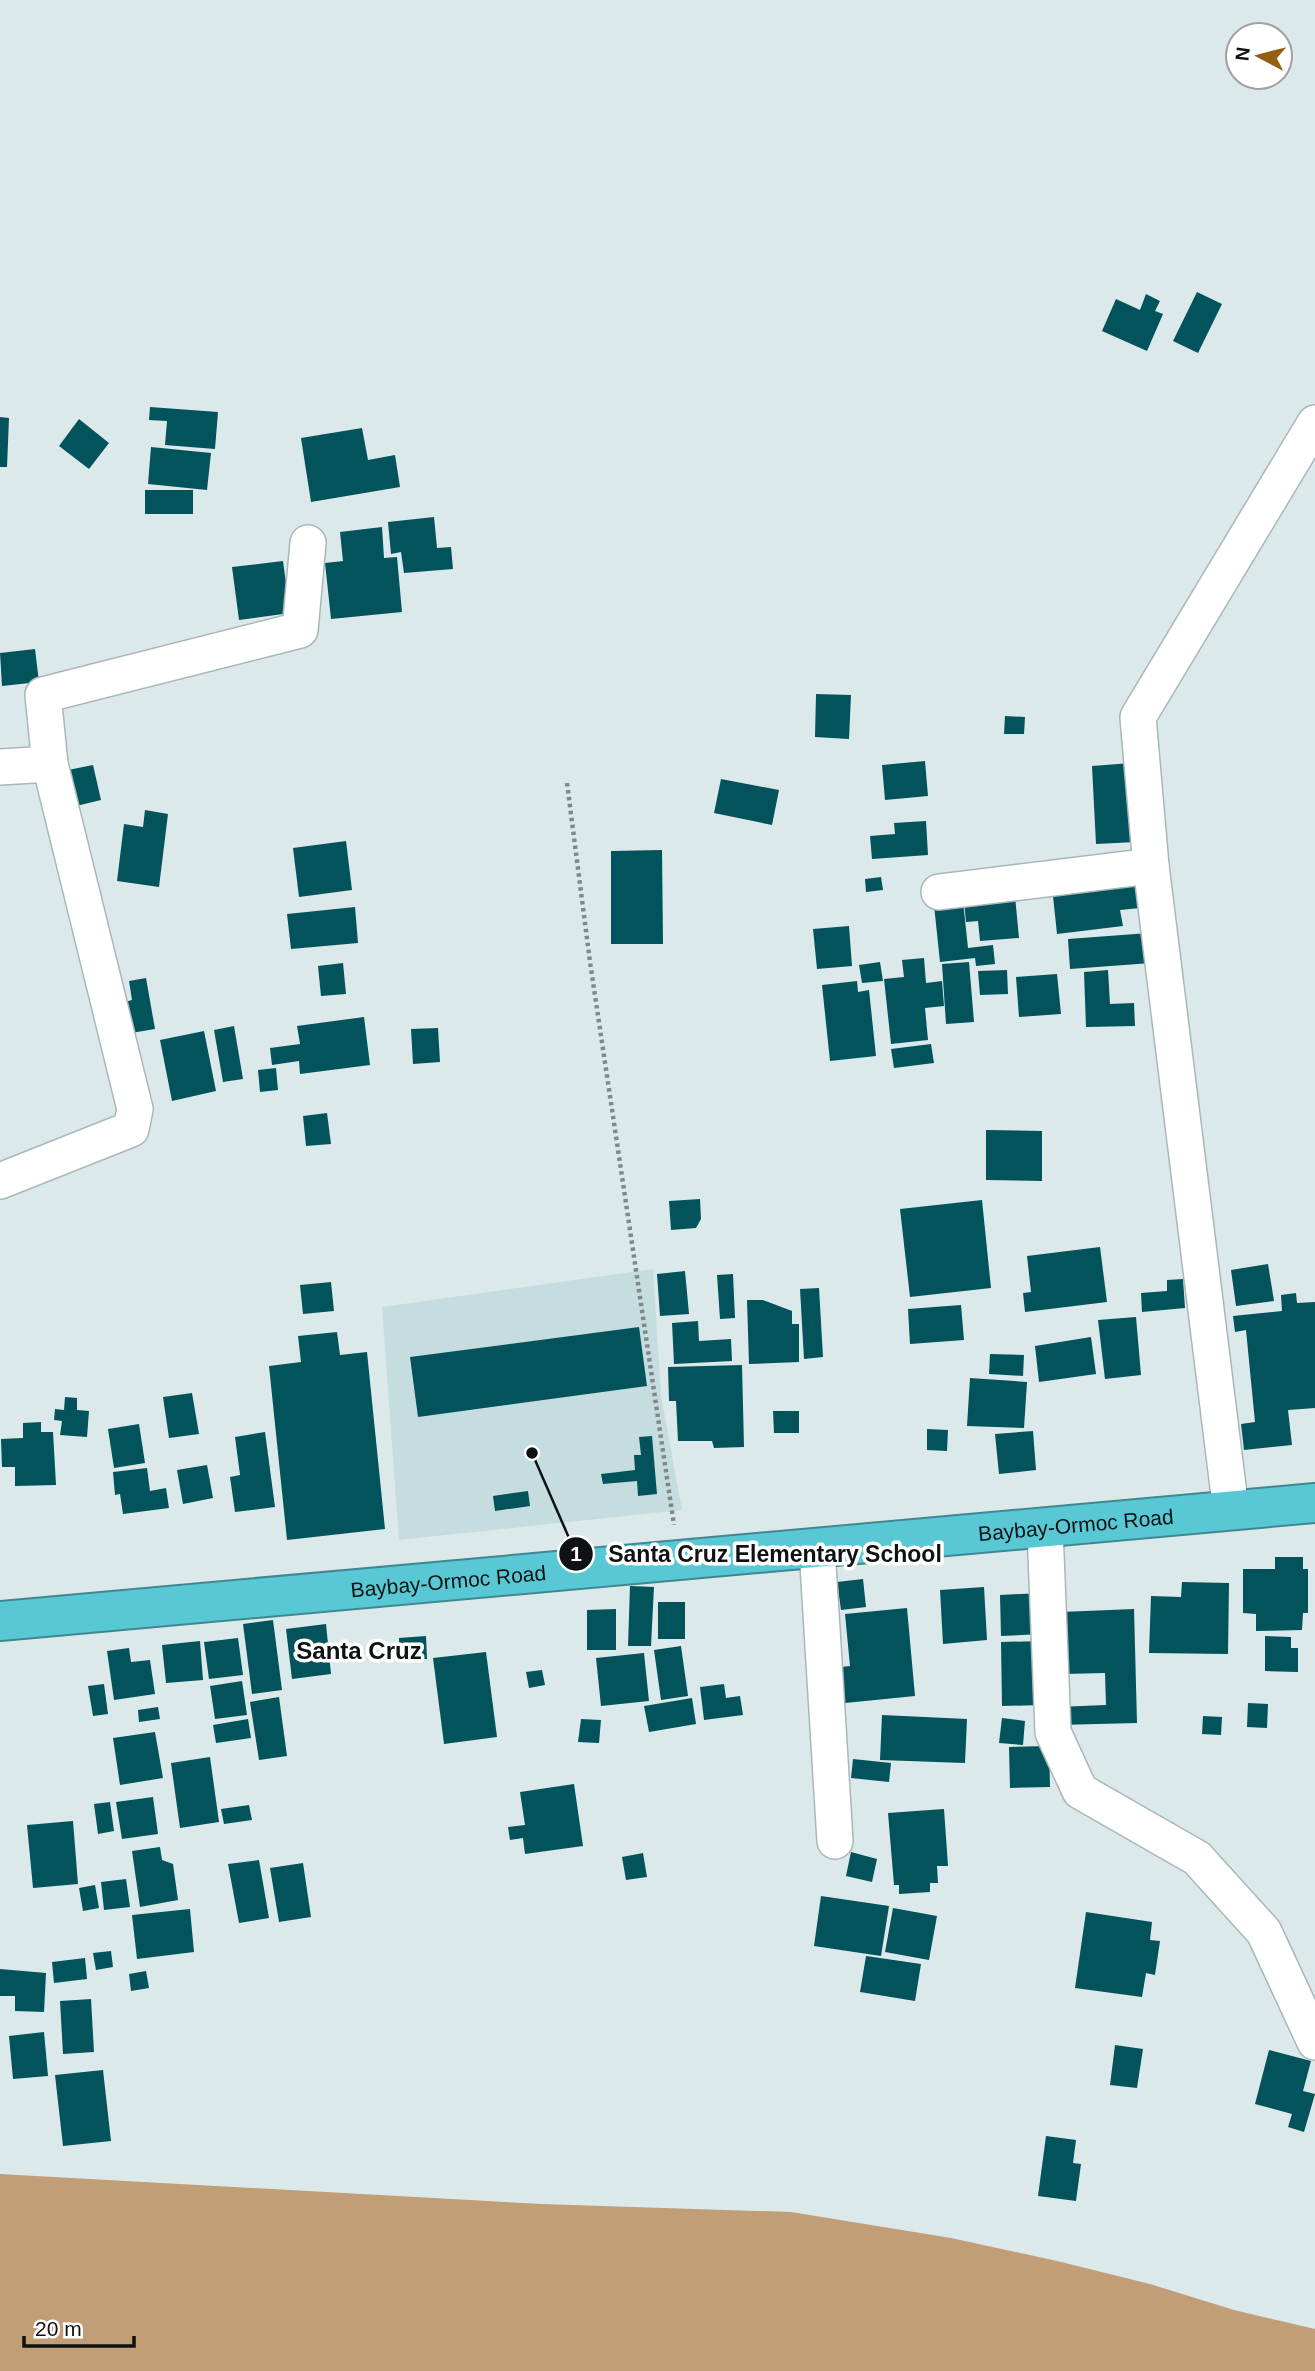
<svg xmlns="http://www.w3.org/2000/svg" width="1315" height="2371" font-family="Arial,sans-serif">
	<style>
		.built { fill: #c6dddf }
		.water { fill: #c19e76 }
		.building { fill: #02535b }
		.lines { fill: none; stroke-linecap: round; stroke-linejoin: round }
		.street-casing { stroke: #aab7b9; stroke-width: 38 }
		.highway-casing { stroke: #3f8891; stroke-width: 42 }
		.path { stroke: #80898a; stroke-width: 4.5; stroke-dasharray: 3.5 3.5; stroke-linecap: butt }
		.street { stroke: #fff; stroke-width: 35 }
		.highway { stroke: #59c8d5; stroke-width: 38 }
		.labels { text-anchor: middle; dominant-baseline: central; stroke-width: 7; stroke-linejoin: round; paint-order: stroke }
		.street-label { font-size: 21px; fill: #0e1213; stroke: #fff }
		.quarter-label { font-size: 24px; font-weight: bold; fill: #0e1213; stroke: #fff }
		.leader { fill: none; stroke: #0e1213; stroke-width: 2.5 }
		.callout-dot { fill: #0e1213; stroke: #fff; stroke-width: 2.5 }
		.mark-label { font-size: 21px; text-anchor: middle; font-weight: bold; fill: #fff }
		.callout-label { font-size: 23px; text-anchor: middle; font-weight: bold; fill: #0e1213; stroke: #fff; stroke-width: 7; stroke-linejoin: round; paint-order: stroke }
	</style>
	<rect width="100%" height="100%" fill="#dce9eb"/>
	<path class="built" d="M 653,1269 L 661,1395 L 682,1510 L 399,1540 L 382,1307 Z"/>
	<path class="water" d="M 0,2174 L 541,2204 L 791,2212 L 951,2238 L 1057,2261 L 1150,2284 L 1234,2310 L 1315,2329 L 1315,2371 L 0,2371 Z"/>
	<g class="building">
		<path d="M 1197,292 L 1222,304 L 1198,353 L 1173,341 Z"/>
		<path d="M 1146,294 L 1160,301 L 1155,311 L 1163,314 L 1147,351 L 1102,331 L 1116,299 L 1140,310 Z"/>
		<path d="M 150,407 L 218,412 L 215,449 L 165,445 L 167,421 L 149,420 Z"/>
		<path d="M 0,417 L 9,418 L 7,467 L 0,467 Z"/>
		<path d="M 79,419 L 109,443 L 89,469 L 59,446 Z"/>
		<path d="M 362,428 L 368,460 L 395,455 L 400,487 L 311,502 L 301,438 Z"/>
		<path d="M 151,447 L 211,453 L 207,490 L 148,484 Z"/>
		<rect x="145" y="490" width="48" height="24"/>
		<path d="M 434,517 L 437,548 L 451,547 L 453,569 L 404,573 L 401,552 L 391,554 L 388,522 Z"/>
		<path d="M 382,527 L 384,558 L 397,557 L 402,612 L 331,619 L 325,563 L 343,561 L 340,532 Z"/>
		<path d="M 283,561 L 290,613 L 239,620 L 232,567 Z"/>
		<path d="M 35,649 L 39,682 L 2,686 L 0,653 Z"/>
		<path d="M 816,694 L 851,695 L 849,739 L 815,737 Z"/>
		<path d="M 1005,716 L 1025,717 L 1024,734 L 1004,734 Z"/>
		<path d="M 925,761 L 928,796 L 885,800 L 882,765 Z"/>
		<path d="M 1131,763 L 1136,842 L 1096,844 L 1092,766 Z"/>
		<path d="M 93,765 L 101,800 L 76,806 L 68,770 Z"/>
		<path d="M 721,779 L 779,790 L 772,825 L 714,813 Z"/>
		<path d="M 145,810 L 168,814 L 159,887 L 117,881 L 124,824 L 143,827 Z"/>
		<path d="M 926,821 L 928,855 L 872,859 L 870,836 L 895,834 L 894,823 Z"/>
		<path d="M 346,841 L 352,890 L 299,897 L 293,848 Z"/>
		<path d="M 662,850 L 663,944 L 611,944 L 611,851 Z"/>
		<path d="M 881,877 L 883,890 L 866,892 L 865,879 Z"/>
		<path d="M 1137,886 L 1140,908 L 1120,910 L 1123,926 L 1057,934 L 1053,896 Z"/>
		<path d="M 1015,896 L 1019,938 L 980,941 L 978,921 L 966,922 L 964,901 Z"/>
		<path d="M 963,901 L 968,948 L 993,945 L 995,964 L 976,966 L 975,958 L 940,962 L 934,905 Z"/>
		<path d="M 355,907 L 358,943 L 291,949 L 287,914 Z"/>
		<path d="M 849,926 L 852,966 L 817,969 L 813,929 Z"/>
		<path d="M 1149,933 L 1151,963 L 1070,969 L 1068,939 Z"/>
		<path d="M 924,958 L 926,983 L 942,981 L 944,1006 L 925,1008 L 928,1040 L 891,1044 L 884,979 L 904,977 L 902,960 Z"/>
		<path d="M 880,962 L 883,981 L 862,983 L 859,965 Z"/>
		<path d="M 969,962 L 974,1022 L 946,1024 L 942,964 Z"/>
		<path d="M 343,963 L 346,994 L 321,996 L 318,966 Z"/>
		<path d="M 1007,970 L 1008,994 L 980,995 L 978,971 Z"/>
		<path d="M 1108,970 L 1110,1004 L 1134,1003 L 1135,1026 L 1086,1027 L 1084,972 Z"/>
		<path d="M 1057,974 L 1061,1014 L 1019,1017 L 1016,977 Z"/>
		<path d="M 146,978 L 155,1029 L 131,1033 L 125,1002 L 132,1000 L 129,981 Z"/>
		<path d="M 857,981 L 858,992 L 869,990 L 876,1056 L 830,1061 L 822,985 Z"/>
		<path d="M 364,1017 L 370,1065 L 300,1074 L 299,1061 L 272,1065 L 270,1048 L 300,1044 L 297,1026 Z"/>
		<path d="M 234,1026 L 243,1079 L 223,1082 L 214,1030 Z"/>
		<path d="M 438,1028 L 440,1062 L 413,1064 L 411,1029 Z"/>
		<path d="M 204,1031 L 216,1091 L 172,1101 L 160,1040 Z"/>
		<path d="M 931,1044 L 934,1063 L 894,1068 L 891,1049 Z"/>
		<path d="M 276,1068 L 278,1090 L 260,1092 L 258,1070 Z"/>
		<path d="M 327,1113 L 331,1144 L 306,1146 L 303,1116 Z"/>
		<path d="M 986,1130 L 1042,1131 L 1042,1181 L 986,1180 Z"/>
		<path d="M 700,1199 L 701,1219 L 696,1228 L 671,1230 L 669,1201 Z"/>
		<path d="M 982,1200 L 991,1288 L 910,1297 L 900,1209 Z"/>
		<path d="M 1100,1247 L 1107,1302 L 1025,1312 L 1023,1293 L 1031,1292 L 1027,1256 Z"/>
		<path d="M 1268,1264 L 1274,1301 L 1236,1306 L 1231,1270 Z"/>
		<path d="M 685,1271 L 689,1314 L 660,1316 L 657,1274 Z"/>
		<path d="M 733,1274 L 735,1318 L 720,1319 L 717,1275 Z"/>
		<path d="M 1183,1279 L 1185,1308 L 1142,1312 L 1141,1293 L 1167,1291 L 1167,1280 Z"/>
		<path d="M 331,1282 L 334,1311 L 303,1314 L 300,1285 Z"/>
		<path d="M 819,1288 L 823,1357 L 804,1359 L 800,1289 Z"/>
		<path d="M 1296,1293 L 1297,1303 L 1315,1302 L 1315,1408 L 1288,1410 L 1292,1445 L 1244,1450 L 1241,1424 L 1255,1422 L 1246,1330 L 1235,1332 L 1233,1316 L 1282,1311 L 1281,1295 Z"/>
		<path d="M 747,1300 L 763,1300 L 792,1311 L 792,1324 L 799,1324 L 799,1362 L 749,1364 Z"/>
		<path d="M 961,1305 L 964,1340 L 910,1344 L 908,1309 Z"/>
		<path d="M 1136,1317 L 1141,1375 L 1105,1379 L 1098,1320 Z"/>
		<path d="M 698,1321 L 699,1341 L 731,1339 L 732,1361 L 674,1364 L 672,1323 Z"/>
		<path d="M 639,1327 L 647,1386 L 418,1417 L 410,1357 Z"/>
		<path d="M 337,1332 L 340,1355 L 367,1352 L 385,1529 L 287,1540 L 269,1366 L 301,1362 L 298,1336 Z"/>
		<path d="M 1091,1337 L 1096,1374 L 1039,1382 L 1035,1346 Z"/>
		<path d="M 990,1354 L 1024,1355 L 1023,1376 L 989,1374 Z"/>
		<path d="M 742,1365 L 744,1447 L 714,1448 L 712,1441 L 678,1441 L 676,1401 L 669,1401 L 668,1367 Z"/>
		<path d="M 970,1378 L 1027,1382 L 1024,1428 L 967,1426 Z"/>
		<path d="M 192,1393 L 199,1434 L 169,1438 L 163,1397 Z"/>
		<path d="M 65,1397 L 77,1398 L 77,1410 L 89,1411 L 87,1437 L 60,1435 L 62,1421 L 54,1420 L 55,1409 L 64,1410 Z"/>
		<path d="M 773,1411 L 799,1411 L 799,1433 L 774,1433 Z"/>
		<path d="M 41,1422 L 41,1432 L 53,1432 L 56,1485 L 15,1486 L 15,1467 L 2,1467 L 1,1439 L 23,1438 L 23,1423 Z"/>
		<path d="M 139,1424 L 145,1463 L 114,1468 L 108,1429 Z"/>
		<path d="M 927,1429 L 948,1430 L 947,1451 L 927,1450 Z"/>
		<path d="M 1033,1431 L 1036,1470 L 999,1474 L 995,1434 Z"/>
		<path d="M 265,1432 L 275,1507 L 235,1512 L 230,1477 L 240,1475 L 235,1437 Z"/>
		<path d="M 652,1436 L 657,1494 L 638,1496 L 637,1481 L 603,1484 L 601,1474 L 635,1470 L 634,1455 L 641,1455 L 639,1437 Z"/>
		<path d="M 207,1465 L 213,1498 L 183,1504 L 177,1470 Z"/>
		<path d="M 147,1468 L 150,1491 L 166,1488 L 169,1508 L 123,1514 L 120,1494 L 115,1495 L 113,1472 Z"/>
		<path d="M 528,1491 L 530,1506 L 495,1511 L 493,1496 Z"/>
		<path d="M 1275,1557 L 1303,1557 L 1303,1569 L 1308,1569 L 1308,1613 L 1303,1613 L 1302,1630 L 1256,1631 L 1256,1614 L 1243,1613 L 1243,1569 L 1275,1569 Z"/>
		<path d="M 863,1579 L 866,1607 L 841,1610 L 837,1582 Z"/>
		<path d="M 1182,1582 L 1229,1583 L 1228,1654 L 1149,1653 L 1151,1596 L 1181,1597 Z"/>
		<path d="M 630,1586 L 654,1587 L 651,1646 L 628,1646 Z"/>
		<path d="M 984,1587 L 987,1640 L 943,1644 L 940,1590 Z"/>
		<path d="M 1041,1593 L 1042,1634 L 1001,1636 L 1000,1595 Z"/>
		<rect x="658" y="1602" width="27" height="37"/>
		<path d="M 907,1608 L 915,1696 L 845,1703 L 841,1667 L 850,1666 L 845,1614 Z"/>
		<path d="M 616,1609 L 616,1650 L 587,1650 L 587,1610 Z"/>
		<path d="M 1134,1609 L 1137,1723 L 1058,1725 L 1057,1707 L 1106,1705 L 1105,1673 L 1063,1674 L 1061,1612 Z"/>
		<path d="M 273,1620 L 282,1690 L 252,1694 L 243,1624 Z"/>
		<path d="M 326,1624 L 331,1674 L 292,1679 L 286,1629 Z"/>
		<path d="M 426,1636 L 427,1659 L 400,1660 L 399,1638 Z"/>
		<path d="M 1265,1636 L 1291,1637 L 1291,1648 L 1298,1648 L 1298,1672 L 1265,1671 Z"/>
		<path d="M 238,1638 L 243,1675 L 209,1679 L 204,1642 Z"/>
		<path d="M 200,1641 L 203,1680 L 166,1683 L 162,1645 Z"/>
		<path d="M 1041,1641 L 1042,1705 L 1002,1706 L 1001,1642 Z"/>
		<path d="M 681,1646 L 688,1696 L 661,1700 L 654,1650 Z"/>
		<path d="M 129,1648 L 131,1662 L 150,1660 L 155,1694 L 114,1700 L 107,1651 Z"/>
		<path d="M 486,1652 L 497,1737 L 444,1744 L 433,1658 Z"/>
		<path d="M 644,1653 L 649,1701 L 601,1706 L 596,1658 Z"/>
		<path d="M 542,1670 L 545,1685 L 529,1688 L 526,1672 Z"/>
		<path d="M 242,1681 L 247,1715 L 215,1719 L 210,1686 Z"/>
		<path d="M 104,1684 L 108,1714 L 93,1716 L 88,1686 Z"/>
		<path d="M 724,1684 L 726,1698 L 740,1696 L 743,1715 L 704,1720 L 700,1687 Z"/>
		<path d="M 279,1697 L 287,1756 L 259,1760 L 250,1702 Z"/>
		<path d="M 692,1698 L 696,1724 L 649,1732 L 644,1706 Z"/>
		<path d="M 1248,1703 L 1268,1704 L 1267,1728 L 1247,1727 Z"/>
		<path d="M 158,1707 L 160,1719 L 139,1722 L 138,1710 Z"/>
		<path d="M 882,1715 L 967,1719 L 965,1763 L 880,1760 Z"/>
		<path d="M 1203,1716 L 1222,1717 L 1221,1735 L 1202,1734 Z"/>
		<path d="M 1002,1718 L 1025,1721 L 1023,1745 L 999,1743 Z"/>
		<path d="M 248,1719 L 251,1738 L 216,1743 L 213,1725 Z"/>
		<path d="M 581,1719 L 601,1720 L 599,1743 L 578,1742 Z"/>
		<path d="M 155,1732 L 163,1778 L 120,1785 L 113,1738 Z"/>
		<path d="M 1049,1746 L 1050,1787 L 1010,1788 L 1009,1747 Z"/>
		<path d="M 210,1757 L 219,1822 L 180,1828 L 171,1763 Z"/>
		<path d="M 853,1759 L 891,1763 L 889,1782 L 851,1778 Z"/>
		<path d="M 574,1784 L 583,1846 L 525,1854 L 523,1838 L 510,1840 L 508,1827 L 525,1825 L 520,1792 Z"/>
		<path d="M 153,1797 L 158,1834 L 122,1839 L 116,1802 Z"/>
		<path d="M 110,1802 L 114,1831 L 98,1834 L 94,1804 Z"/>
		<path d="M 249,1805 L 252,1820 L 224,1824 L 221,1809 Z"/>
		<path d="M 944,1809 L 948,1866 L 937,1866 L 938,1883 L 930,1883 L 930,1892 L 899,1894 L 899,1885 L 894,1885 L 888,1813 Z"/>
		<path d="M 73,1821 L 78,1884 L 33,1888 L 27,1825 Z"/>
		<path d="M 160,1847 L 162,1860 L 173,1864 L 178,1900 L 140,1907 L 132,1851 Z"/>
		<path d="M 851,1852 L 877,1859 L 872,1882 L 846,1876 Z"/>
		<path d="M 643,1853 L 647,1877 L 626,1880 L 622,1857 Z"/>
		<path d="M 259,1860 L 269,1918 L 239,1923 L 228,1864 Z"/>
		<path d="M 303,1863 L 311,1917 L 279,1922 L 270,1868 Z"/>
		<path d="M 126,1879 L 130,1907 L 104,1910 L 101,1882 Z"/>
		<path d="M 95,1885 L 99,1908 L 83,1911 L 79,1888 Z"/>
		<path d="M 821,1896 L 889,1906 L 881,1956 L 814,1946 Z"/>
		<path d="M 893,1908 L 937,1916 L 929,1960 L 885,1952 Z"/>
		<path d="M 190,1909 L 194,1952 L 137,1959 L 132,1915 Z"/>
		<path d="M 1086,1912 L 1152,1922 L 1150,1940 L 1160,1941 L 1155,1975 L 1146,1973 L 1142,1997 L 1075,1988 Z"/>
		<path d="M 111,1951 L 113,1967 L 96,1970 L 93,1953 Z"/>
		<path d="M 866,1956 L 921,1964 L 915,2001 L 860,1992 Z"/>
		<path d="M 85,1958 L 87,1979 L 54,1983 L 52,1962 Z"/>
		<path d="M 0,1969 L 46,1973 L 44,2012 L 15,2011 L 15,1996 L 0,1996 Z"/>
		<path d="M 146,1971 L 149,1988 L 131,1991 L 129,1974 Z"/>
		<path d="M 91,1999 L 94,2052 L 63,2054 L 60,2001 Z"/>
		<path d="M 44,2032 L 48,2076 L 13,2079 L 9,2036 Z"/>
		<path d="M 1115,2045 L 1143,2049 L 1137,2088 L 1110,2085 Z"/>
		<path d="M 1269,2050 L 1311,2061 L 1303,2091 L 1315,2094 L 1304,2132 L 1288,2127 L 1292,2114 L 1255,2104 Z"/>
		<path d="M 103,2070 L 111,2141 L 63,2146 L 55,2075 Z"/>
		<path d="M 1046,2136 L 1076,2140 L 1073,2163 L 1081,2164 L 1076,2201 L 1038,2196 Z"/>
	</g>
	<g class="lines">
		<g class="street-casing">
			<g id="street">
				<path d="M 50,764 L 43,695 L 300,630 L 308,543"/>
				<path d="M 0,767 L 50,764 L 135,1109 L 131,1129 L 0,1181"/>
				<path d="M 939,892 L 1151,866"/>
				<path d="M 1231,1511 L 1151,866 L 1138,717 L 1315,423"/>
				<path d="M 1045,1529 L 1053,1732 L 1080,1791 L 1197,1858 L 1264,1932 L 1315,2042"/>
				<path d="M 817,1548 L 835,1841"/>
			</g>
		</g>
		<g class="highway-casing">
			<g id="highway">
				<path id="s1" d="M 0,1621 L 1315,1503"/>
			</g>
		</g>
		<path class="path" d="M 567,783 L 590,962 L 674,1525"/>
		<use href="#street" class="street"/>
		<use href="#highway" class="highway"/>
	</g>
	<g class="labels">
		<g class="street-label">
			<text stroke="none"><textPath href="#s1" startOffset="1080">Baybay-Ormoc Road</textPath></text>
			<text stroke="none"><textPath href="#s1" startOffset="450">Baybay-Ormoc Road</textPath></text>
		</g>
		<g class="quarter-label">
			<text x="359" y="1650">Santa Cruz</text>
		</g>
	</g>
	<path class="leader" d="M532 1453L576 1554"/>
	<g class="callout-dot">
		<circle cx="532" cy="1453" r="7"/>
		<circle cx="576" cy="1554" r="18"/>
	</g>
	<g class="mark-label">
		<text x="576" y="1561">1</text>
	</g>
	<g class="callout-label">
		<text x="775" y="1562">Santa Cruz Elementary School</text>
	</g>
	<g transform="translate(1259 56) rotate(277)"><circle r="33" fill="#ffffff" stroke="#9fa0a1" stroke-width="2"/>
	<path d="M0-5L12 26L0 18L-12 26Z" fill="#935f12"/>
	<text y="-10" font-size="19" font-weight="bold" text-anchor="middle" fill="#0e1213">N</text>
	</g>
	<path d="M24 2336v10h110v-10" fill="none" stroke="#0e1213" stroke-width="3.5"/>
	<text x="35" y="2336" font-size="21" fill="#0e1213" stroke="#ffffff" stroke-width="5" paint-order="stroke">20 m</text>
</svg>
